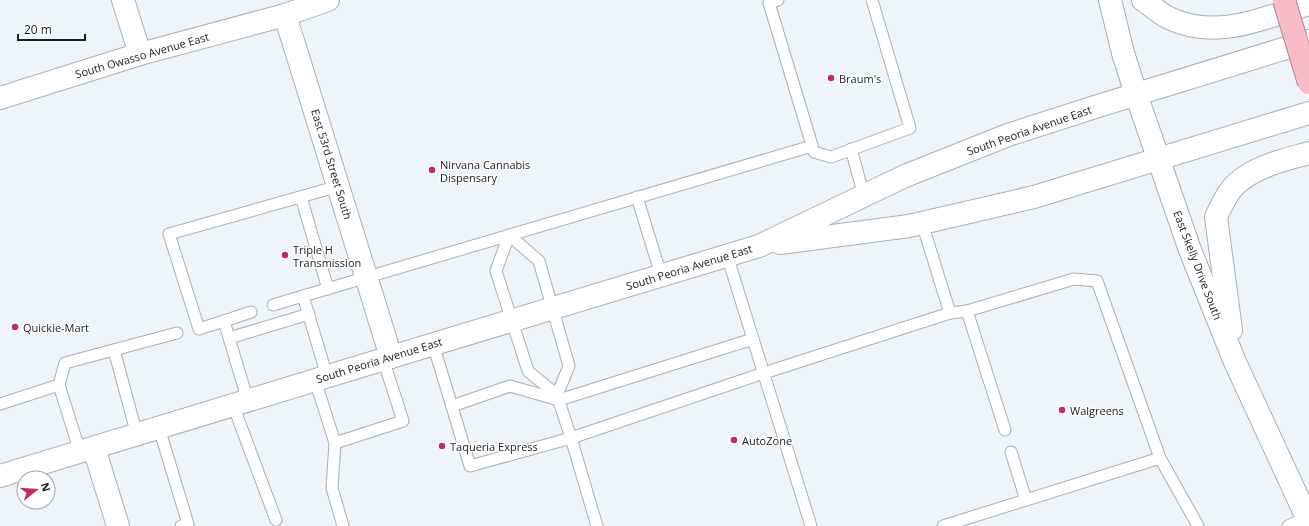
<svg xmlns="http://www.w3.org/2000/svg" width="1309" height="526" font-family="'Open Sans',sans-serif">
	<style>
		.lines { fill: none; stroke-linecap: round; stroke-linejoin: round }
		.service-casing { stroke: #a9aeb2; stroke-width: 13 }
		.minor-casing { stroke: #a9aeb2; stroke-width: 24 }
		.secondary-casing { stroke: #a9aeb2; stroke-width: 24 }
		.service { stroke: #fff; stroke-width: 11 }
		.minor { stroke: #fff; stroke-width: 22 }
		.secondary { stroke: #fff; stroke-width: 22 }
		.motorway-bridge-casing { stroke: #ab838d; stroke-width: 24; stroke-linecap: butt }
		.motorway-bridge { stroke: #f9bbca; stroke-width: 22 }
		.poi-dot { fill: #b92d64; stroke: #fff; stroke-width: 1.5 }
		.labels { text-anchor: middle; dominant-baseline: central; stroke-width: 3; stroke-linejoin: round; paint-order: stroke }
		.street-label { font-size: 11px; fill: #191b1c; stroke: #fff }
		.poi-label { font-size: 11px; fill: #191b1c; stroke: #fff; text-anchor: start }
	</style>
	<rect width="100%" height="100%" fill="#eff4f9"/>
	<g class="lines">
		<g class="service-casing">
			<g id="service">
				<path d="M 778,0 L 769,3 L 814,152 L 831,157 L 910,128 L 872,0"/>
				<path d="M 851,149 L 864,196"/>
				<path d="M 301,197 L 328,289"/>
				<path d="M 637,197 L 661,275"/>
				<path d="M 922,223 L 950,313 L 967,311 L 1074,279 L 1097,281 L 1160,458 L 1198,526"/>
				<path d="M 727,255 L 811,526"/>
				<path d="M 273,305 L 303,296"/>
				<path d="M 967,311 L 1005,430"/>
				<path d="M 224,321 L 251,312"/>
				<path d="M 229,338 L 309,314"/>
				<path d="M 433,344 L 470,466 L 571,438 L 764,373 L 950,313"/>
				<path d="M 114,350 L 137,435"/>
				<path d="M 327,376 L 303,296 L 812,146"/>
				<path d="M 315,380 L 335,443 L 332,488 L 343,526"/>
				<path d="M 59,385 L 80,452"/>
				<path d="M 557,395 L 569,366 L 539,261 L 509,235 L 496,271 L 528,371 L 557,395 L 571,438 L 597,526"/>
				<path d="M 248,401 L 224,321 L 199,329 L 169,234 L 339,186"/>
				<path d="M 0,404 L 59,385 L 65,363 L 177,333"/>
				<path d="M 233,405 L 276,520"/>
				<path d="M 452,406 L 510,386 L 559,400 L 753,339"/>
				<path d="M 159,428 L 188,524 L 181,526"/>
				<path d="M 335,443 L 403,421 L 383,359"/>
				<path d="M 1011,452 L 1026,500"/>
				<path d="M 943,526 L 1160,458"/>
				<path d="M 1288,526 L 1307,517"/>
			</g>
		</g>
		<g class="minor-casing">
			<g id="minor">
				<path d="M 123,0 L 140,54"/>
				<path d="M 285,15 L 391,357"/>
				<path d="M 0,98 L 140,54 L 285,15 L 328,0"/>
				<path d="M 94,448 L 118,526"/>
			</g>
		</g>
		<g class="secondary-casing">
			<g id="secondary">
				<path d="M 1110,0 L 1123,53 L 1136,94 L 1190,250 L 1235,362 L 1309,522"/>
				<path d="M 1143,0 C 1152,6 1161,15 1171,19 C 1218,40 1264,18 1309,4"/>
				<path d="M 780,243 L 909,226 L 1034,197 L 1309,113"/>
				<path d="M 1231,330 L 1216,217 C 1221,206 1227,193 1235,185 C 1255,166 1284,160 1309,153"/>
				<path d="M 0,476 L 391,357 L 759,246 L 905,176 L 1008,135 L 1095,107 L 1309,41"/>
			</g>
		</g>
		<use href="#service" class="service"/>
		<use href="#minor" class="minor"/>
		<use href="#secondary" class="secondary"/>
		<g class="motorway-bridge-casing">
			<path id="motorway-bridge" d="M 1284,0 L 1309,83"/>
		</g>
		<use href="#motorway-bridge" class="motorway-bridge"/>
	</g>
	<g class="poi-dot">
		<circle cx="831" cy="78" r="4"/>
		<circle cx="432" cy="170" r="4"/>
		<circle cx="285" cy="255" r="4"/>
		<circle cx="15" cy="327" r="4"/>
		<circle cx="1062" cy="410" r="4"/>
		<circle cx="734" cy="440" r="4"/>
		<circle cx="442" cy="446" r="4"/>
	</g>
	<g class="labels">
		<g class="street-label">
			<text transform="translate(142 55) rotate(-16)">South Owasso Avenue East</text>
			<text transform="translate(1029 130) rotate(-19)">South Peoria Avenue East</text>
			<text transform="translate(332 164) rotate(73)">East 53rd Street South</text>
			<text transform="translate(1198 265) rotate(69)">East Skelly Drive South</text>
			<text transform="translate(689 267) rotate(-17)">South Peoria Avenue East</text>
			<text transform="translate(379 360) rotate(-17)">South Peoria Avenue East</text>
		</g>
		<g class="poi-label">
			<text x="839" y="78">Braum's</text>
			<text x="440" y="164">Nirvana Cannabis<tspan x="440" dy="13">Dispensary</tspan></text>
			<text x="293" y="249">Triple H<tspan x="293" dy="13">Transmission</tspan></text>
			<text x="23" y="327">Quickie-Mart</text>
			<text x="1070" y="410">Walgreens</text>
			<text x="742" y="440">AutoZone</text>
			<text x="450" y="446">Taqueria Express</text>
		</g>
	</g>
	<g transform="translate(36 490) rotate(73)"><circle r="19" fill="#ffffff" stroke="#a3a4a4"/>
	<path d="M0-3L7 15L0 10L-7 15Z" fill="#b92d64"/>
	<text y="-6" font-size="11" font-weight="bold" text-anchor="middle" fill="#191b1c">N</text>
	</g>
	<path d="M18 34v6h67v-6" fill="none" stroke="#191b1c" stroke-width="2"/>
	<text x="24" y="34" font-size="12" fill="#191b1c" stroke="#ffffff" stroke-width="3" paint-order="stroke">20 m</text>
</svg>
